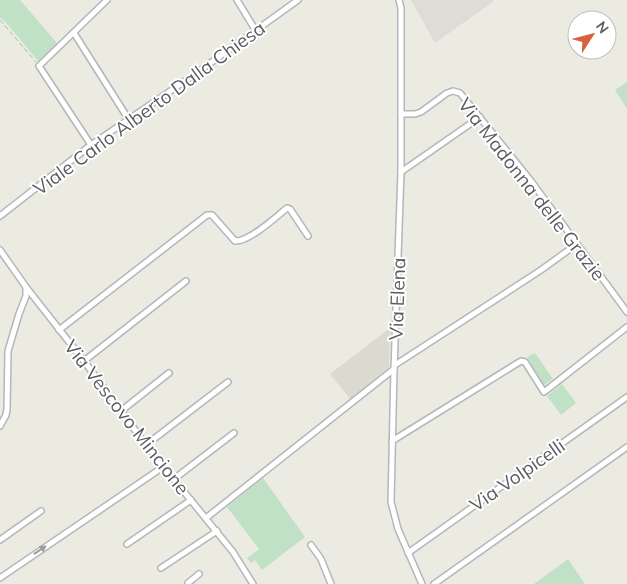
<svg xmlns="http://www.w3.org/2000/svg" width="627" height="584" font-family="Mulish,sans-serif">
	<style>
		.industrial { fill: #dddcd6 }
		.education { fill: #dbdad0 }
		.green { fill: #c0e1c5 }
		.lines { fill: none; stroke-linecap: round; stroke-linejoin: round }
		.street-casing { stroke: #b4b6bb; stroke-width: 8 }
		.path { stroke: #9ac1ab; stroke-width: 1; stroke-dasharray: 5 2.5; stroke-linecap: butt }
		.street { stroke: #fff; stroke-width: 5 }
		.oneway { fill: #9c9da0 }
		.labels { text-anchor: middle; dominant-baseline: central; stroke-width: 4; stroke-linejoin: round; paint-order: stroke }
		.street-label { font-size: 19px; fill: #5a5c61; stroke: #fff }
	</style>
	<rect width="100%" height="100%" fill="#ecebe2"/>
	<path class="industrial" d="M 411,0 L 493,0 L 494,1 L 435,43 Z"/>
	<path class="education" d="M 390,328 L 389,367 L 350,399 L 330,374 Z"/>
	<g class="green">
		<path d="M 0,0 L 20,0 L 57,43 L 39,62 L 8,25 L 0,17 Z"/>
		<path d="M 627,82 L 627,109 L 615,90 Z"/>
		<path d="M 535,353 L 553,379 L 544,385 L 527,357 Z"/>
		<path d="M 562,384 L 576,403 L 561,415 L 547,396 Z"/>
		<path d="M 263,478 L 305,537 L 262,570 L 255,560 L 251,563 L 247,558 L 259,549 L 227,507 Z"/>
		<path d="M 568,559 L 585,584 L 534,584 Z"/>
	</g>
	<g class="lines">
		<g class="street-casing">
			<g id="street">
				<path d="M 237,0 L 256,31"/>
				<path d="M 399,0 L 401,8 L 401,172 L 394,369 L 391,502 L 398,529 L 422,584"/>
				<path d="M 74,33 L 129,120"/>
				<path d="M 401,114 L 415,114 L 421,112 L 447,93 L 453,91 L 460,93 L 531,181 L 627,312"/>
				<path d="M 91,145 L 39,66 L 107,0"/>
				<path d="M 401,172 L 480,117"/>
				<path d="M 0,216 L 91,145 L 191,77 L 298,0"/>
				<path d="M 0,250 L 26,287 L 84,361 L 146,445 L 233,552 L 253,584"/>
				<path d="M 59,330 L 207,215 L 212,215 L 235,241 C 249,242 276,217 287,208 L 290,209 L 308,236"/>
				<path d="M 84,361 L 186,281"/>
				<path d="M 395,365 L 541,270 L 577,244"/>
				<path d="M 121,411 L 169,373"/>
				<path d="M 0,426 L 6,415 L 7,409 L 8,351 L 19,314 L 26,296 L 26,288"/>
				<path d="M 392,441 L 521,361 L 525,362 L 544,392 L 627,327"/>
				<path d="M 146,445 L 228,382"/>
				<path d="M 174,479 L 234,433"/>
				<path d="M 206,518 L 394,369"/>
				<path d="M 0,540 L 41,511"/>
				<path d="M 127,544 L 191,500"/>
				<path d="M 311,545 L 321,559 L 331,584"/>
				<path d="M 408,553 L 627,397"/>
				<path d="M 161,568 L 217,531"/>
				<path d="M 0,578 L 163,467"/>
				<path d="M 188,584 L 188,583 L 199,574"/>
				<path d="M 434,584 L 627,447"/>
			</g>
		</g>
		<path class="path" d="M 0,20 L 36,62"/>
		<use href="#street" class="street"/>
	</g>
	<defs><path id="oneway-solid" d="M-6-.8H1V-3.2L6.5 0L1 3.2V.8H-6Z" transform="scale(1.25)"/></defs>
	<use class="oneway" href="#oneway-solid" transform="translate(40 550) rotate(-34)"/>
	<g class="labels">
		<g class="street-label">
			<text transform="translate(149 108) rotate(-36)">Viale Carlo Alberto Dalla Chiesa</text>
			<text transform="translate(532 189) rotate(52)">Via Madonna delle Grazie</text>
			<text transform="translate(397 299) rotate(-88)">Via Elena</text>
			<text transform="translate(127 417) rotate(52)">Via Vescovo Mincione</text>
			<text transform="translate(517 475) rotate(-35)">Via Volpicelli</text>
		</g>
	</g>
	<g transform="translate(592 35) rotate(54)"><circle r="24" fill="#ffffff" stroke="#bdbec0"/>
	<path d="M0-4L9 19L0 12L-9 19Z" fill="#d8603c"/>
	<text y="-8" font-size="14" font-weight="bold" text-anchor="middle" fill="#5a5c61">N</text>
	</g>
</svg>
